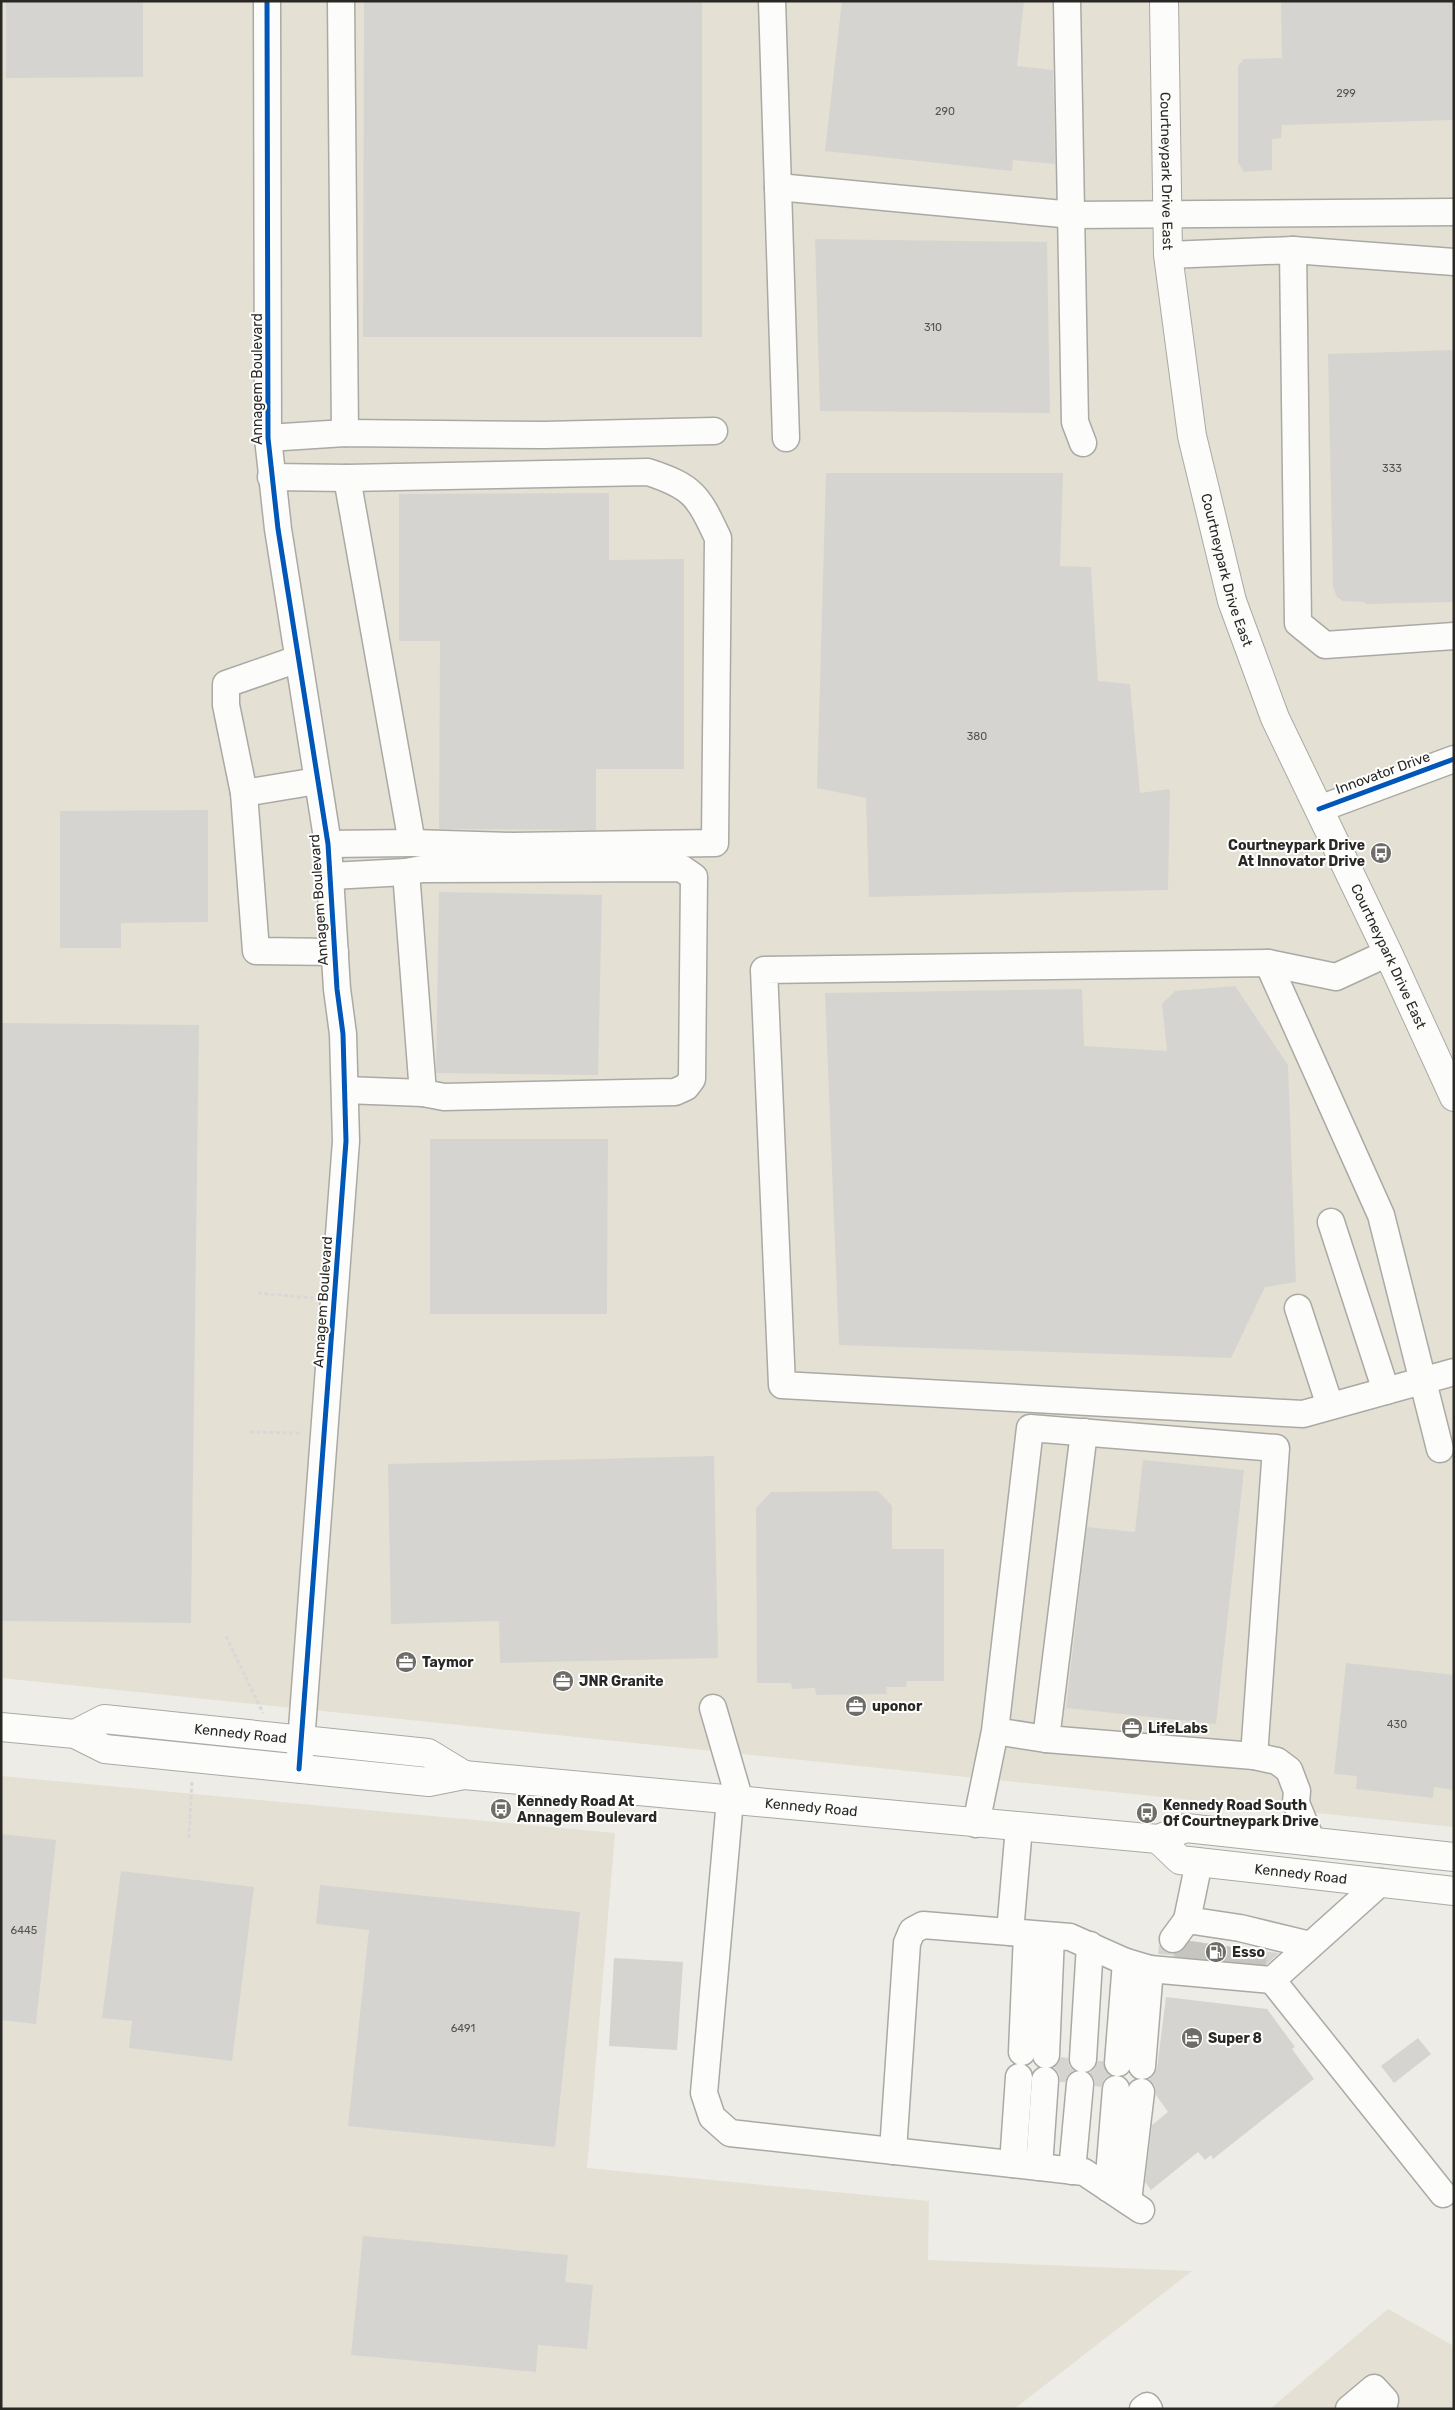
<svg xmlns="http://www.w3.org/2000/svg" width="1455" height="2410" font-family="Rubik,sans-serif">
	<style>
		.built { fill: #e4e0d4 }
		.building { fill: #d6d4d0 }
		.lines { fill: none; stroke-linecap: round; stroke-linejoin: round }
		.minor-tunnel { stroke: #c7c5bf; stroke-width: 26; stroke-dasharray: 26 13; stroke-linecap: butt }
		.minor-casing { stroke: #aaa9a4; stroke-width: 29 }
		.major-casing { stroke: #aaa9a4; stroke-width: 30 }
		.path { stroke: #dad8d7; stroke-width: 3; stroke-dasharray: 4 2.5; stroke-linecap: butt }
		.minor { stroke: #fcfcfb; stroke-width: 26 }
		.major { stroke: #fcfcfb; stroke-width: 28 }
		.cycleway-casing { stroke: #fff; stroke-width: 8 }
		.cycleway { stroke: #0057b8; stroke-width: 5 }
		.labels { text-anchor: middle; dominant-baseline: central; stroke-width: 4; stroke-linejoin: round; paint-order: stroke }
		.number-label { font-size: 11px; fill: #555450 }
		.street-label { font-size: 14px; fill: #292824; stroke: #fff }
		.poi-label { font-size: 14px; font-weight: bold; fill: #292824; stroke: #fff; text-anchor: start }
	</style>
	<rect width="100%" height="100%" fill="#eeece6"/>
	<g class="built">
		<path d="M 1,1 L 1454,1 L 1454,1827 L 1,1678 Z"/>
		<path d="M 1,1776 L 615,1833 L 587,2168 L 929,2201 L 928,2260 L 1192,2271 L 1014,2409 L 1,2409 Z"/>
		<path d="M 1388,2309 L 1454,2346 L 1453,2409 L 1270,2409 Z"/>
	</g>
	<g class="building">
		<path d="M 6,1 L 143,1 L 143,77 L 6,78 Z"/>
		<path d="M 364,1 L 702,1 L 702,337 L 363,337 Z"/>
		<path d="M 842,1 L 1024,1 L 1017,66 L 1053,70 L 1055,164 L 1013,160 L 1012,171 L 825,151 Z"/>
		<path d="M 1281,1 L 1454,1 L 1454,120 L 1282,125 L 1281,138 L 1272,139 L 1272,170 L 1244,172 L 1238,163 L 1238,66 L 1244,59 L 1282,58 Z"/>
		<path d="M 815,239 L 1047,242 L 1050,413 L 820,411 Z"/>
		<path d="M 1454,350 L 1454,602 L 1366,604 L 1364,602 L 1343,601 L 1337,597 L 1333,587 L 1328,354 Z"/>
		<path d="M 826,473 L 1063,473 L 1060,566 L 1091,567 L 1098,681 L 1130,684 L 1140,793 L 1170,789 L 1168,890 L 869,897 L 866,798 L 817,788 Z"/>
		<path d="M 609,493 L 609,560 L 684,559 L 684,769 L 596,769 L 596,830 L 439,829 L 440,641 L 399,641 L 399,494 Z"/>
		<path d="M 208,810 L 208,922 L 121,923 L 121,948 L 60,948 L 60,811 Z"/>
		<path d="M 439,892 L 602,895 L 598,1075 L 436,1073 Z"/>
		<path d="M 1235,986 L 1288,1065 L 1296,1282 L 1265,1287 L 1231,1358 L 839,1345 L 825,993 L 1082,989 L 1084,1046 L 1167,1051 L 1162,1004 L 1175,991 Z"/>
		<path d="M 1,1023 L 199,1025 L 191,1623 L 1,1621 Z"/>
		<path d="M 430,1139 L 608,1139 L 607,1314 L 430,1314 Z"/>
		<path d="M 714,1456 L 718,1658 L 500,1663 L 499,1621 L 391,1624 L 388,1464 Z"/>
		<path d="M 1143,1460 L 1244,1470 L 1216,1724 L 1066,1708 L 1087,1527 L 1135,1532 Z"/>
		<path d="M 878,1491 L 892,1506 L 892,1549 L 944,1549 L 944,1681 L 907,1681 L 906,1687 L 886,1687 L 887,1694 L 816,1695 L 815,1688 L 792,1689 L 791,1683 L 757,1683 L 756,1508 L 771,1492 Z"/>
		<path d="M 1346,1663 L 1454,1675 L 1454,1790 L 1434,1787 L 1433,1798 L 1356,1789 L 1357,1776 L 1334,1774 Z"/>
		<path d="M 1,1834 L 56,1840 L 36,2024 L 1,2020 Z"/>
		<path d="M 121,1871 L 254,1887 L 232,2061 L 129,2048 L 132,2021 L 102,2018 Z"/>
		<path d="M 320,1885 L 580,1912 L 555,2147 L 348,2126 L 369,1930 L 316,1924 Z"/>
		<path d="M 1190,1941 L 1254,1950 L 1279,1953 L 1267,1964 L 1158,1954 L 1159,1945 L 1165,1951 L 1172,1954 L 1179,1952 Z"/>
		<path d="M 614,1958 L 683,1962 L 677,2050 L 609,2046 Z"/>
		<path d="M 1166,1997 L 1267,2009 L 1295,2047 L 1292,2049 L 1314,2079 L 1213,2159 L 1211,2155 L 1205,2160 L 1198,2152 L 1151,2190 L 1145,2182 L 1152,2125 L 1168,2112 L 1156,2095 L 1155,2086 L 1149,2079 L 1154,2075 L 1157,2068 Z"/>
		<path d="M 1418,2038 L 1431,2054 L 1394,2083 L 1381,2066 Z"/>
		<path d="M 1061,2057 L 1068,2058 L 1069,2065 L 1074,2070 L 1068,2075 L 1065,2082 L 1060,2082 L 1059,2074 L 1054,2068 Z"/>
		<path d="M 1098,2061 L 1103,2061 L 1105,2070 L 1110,2075 L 1104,2080 L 1101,2087 L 1095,2086 L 1094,2078 L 1089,2073 L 1095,2068 Z"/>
		<path d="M 363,2236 L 568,2255 L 565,2282 L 593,2285 L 587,2349 L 538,2345 L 536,2372 L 351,2355 Z"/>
	</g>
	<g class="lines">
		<g class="minor-tunnel">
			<path d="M 1187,1958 L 1189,1941"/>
			<path d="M 1209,1961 L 1211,1944"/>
			<path d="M 1231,1963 L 1233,1947"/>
			<path d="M 1253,1967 L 1254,1950"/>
		</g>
		<g class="minor-casing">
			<g id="minor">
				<path d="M 267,1 L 268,438 L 278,529 L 328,844 L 337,989 L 343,1034 L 346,1141 L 299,1769"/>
				<path d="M 341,1 L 345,433"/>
				<path d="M 772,1 L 786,438"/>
				<path d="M 1067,1 L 1075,422 L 1083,443"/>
				<path d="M 778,187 L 1073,215 L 1454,212"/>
				<path d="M 1293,250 L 1454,262"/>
				<path d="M 1168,255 L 1293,250 L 1298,623 L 1325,645 L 1454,636"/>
				<path d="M 268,438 L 345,433 L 544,435 L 714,431"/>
				<path d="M 271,477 L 347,478 L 648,472 C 694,487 698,496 718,538 L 715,843 L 512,846 L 412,843"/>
				<path d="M 298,659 L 226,684 L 226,705 L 244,793 L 256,951 L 335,952"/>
				<path d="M 244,793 L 317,781"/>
				<path d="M 1319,809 L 1454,759"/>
				<path d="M 328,844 L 412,843 L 347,478"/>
				<path d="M 406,872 L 423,1093"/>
				<path d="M 331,876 L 406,872 L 422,869 L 681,868 L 694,877 L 692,1079 L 686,1087 L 675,1092 L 444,1097 L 423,1093 L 345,1090"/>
				<path d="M 1388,953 L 1336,977 L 1268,963 L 764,970 L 782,1385 L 1303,1414 L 1454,1372"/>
				<path d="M 1268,963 L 1381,1215 L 1440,1449"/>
				<path d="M 1331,1222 L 1386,1391"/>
				<path d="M 1298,1308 L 1330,1406"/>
				<path d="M 713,1708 L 740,1801"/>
				<path d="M 1046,1739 L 1084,1432"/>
				<path d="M 1254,1756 L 1277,1761 L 1289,1770 L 1297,1791 L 1296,1803 L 1312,1842"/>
				<path d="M 730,1800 L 704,2093 L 712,2117 L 730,2133 L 1084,2172 L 1141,2210"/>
				<path d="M 976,1824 L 995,1731 L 1030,1428 L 1276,1448 L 1254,1756 L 1046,1739 L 995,1731"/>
				<path d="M 1199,1862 L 1187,1920 L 1240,1928 L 1310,1945"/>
				<path d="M 1381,1882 L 1272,1980 L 1443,2194"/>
				<path d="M 1010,1932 L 1019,1827"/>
				<path d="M 1173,1939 L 1187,1920"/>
				<path d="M 1150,1969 L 1272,1980"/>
				<path d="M 1022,2052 L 1027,1934"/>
				<path d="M 1046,2055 L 1051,1936"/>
				<path d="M 1083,2059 L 1090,1945"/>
				<path d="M 1118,2063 L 1126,1962"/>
				<path d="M 893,2151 L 907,1943 L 912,1931 L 923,1925 L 1070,1937 L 1126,1962 L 1150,1969 L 1142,2066"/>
				<path d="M 1013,2164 L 1019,2077"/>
				<path d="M 1039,2167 L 1045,2080"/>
				<path d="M 1072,2171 L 1080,2084"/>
				<path d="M 1108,2188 L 1116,2089"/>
				<path d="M 1128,2201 L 1141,2092"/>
				<path d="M 1143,2409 L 1147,2406 L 1149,2409"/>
				<path d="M 1349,2409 L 1374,2388 L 1385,2400 L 1383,2409"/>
			</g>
		</g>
		<g class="major-casing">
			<g id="major">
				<path id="s1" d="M 1164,1 L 1168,255 L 1192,436 L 1232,601 L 1275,718 L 1388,953 L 1454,1097"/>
				<path id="s2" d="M 1,1727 L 75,1734 L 105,1749 L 429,1782 L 464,1775 L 1158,1839 L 1186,1828 L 1454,1857"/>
				<path id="s3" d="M 75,1734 L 104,1719 L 428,1753 L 464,1775"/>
				<path id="s4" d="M 1158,1839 L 1180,1860 L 1454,1891"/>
			</g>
		</g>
		<g class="path">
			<path d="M 258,1293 L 313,1298"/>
			<path d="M 250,1432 L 301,1433"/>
			<path d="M 226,1636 L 263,1713"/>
			<path d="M 189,1838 L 192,1781"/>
		</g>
		<use href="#minor" class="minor"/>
		<use href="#major" class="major"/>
		<g class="cycleway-casing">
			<g id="cycleway">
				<path d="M 267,1 L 268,438 L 278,529 L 328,844 L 337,989 L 343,1034 L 346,1141 L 299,1769"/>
				<path d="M 1319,809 L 1454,759"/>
			</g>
		</g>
		<use href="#cycleway" class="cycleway"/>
	</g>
	<defs>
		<g id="bus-disc" transform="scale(1.125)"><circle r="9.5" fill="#6e6d68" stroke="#fff"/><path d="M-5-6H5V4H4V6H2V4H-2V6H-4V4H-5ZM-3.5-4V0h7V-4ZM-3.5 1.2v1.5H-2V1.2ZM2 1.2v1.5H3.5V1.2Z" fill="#fff"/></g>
		<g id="office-disc" transform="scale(1.125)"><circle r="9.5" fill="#6e6d68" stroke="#fff"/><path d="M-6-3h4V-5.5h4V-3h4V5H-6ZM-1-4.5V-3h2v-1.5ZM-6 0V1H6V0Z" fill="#fff"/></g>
		<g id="fuel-disc" transform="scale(1.125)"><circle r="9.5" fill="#6e6d68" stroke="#fff"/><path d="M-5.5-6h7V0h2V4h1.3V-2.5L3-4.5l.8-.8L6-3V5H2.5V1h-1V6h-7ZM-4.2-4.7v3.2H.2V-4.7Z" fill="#fff"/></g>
		<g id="hotel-disc" transform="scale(1.125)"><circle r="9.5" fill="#6e6d68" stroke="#fff"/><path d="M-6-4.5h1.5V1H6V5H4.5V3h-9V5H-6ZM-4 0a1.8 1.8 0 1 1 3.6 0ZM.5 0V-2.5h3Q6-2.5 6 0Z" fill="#fff"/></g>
	</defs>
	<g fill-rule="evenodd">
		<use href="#bus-disc" x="1381" y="853"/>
		<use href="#office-disc" x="406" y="1662"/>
		<use href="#office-disc" x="563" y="1681"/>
		<use href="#office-disc" x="856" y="1706"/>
		<use href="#office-disc" x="1132" y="1728"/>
		<use href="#bus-disc" x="501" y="1809"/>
		<use href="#bus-disc" x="1147" y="1813"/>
		<use href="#fuel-disc" x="1216" y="1952"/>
		<use href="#hotel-disc" x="1192" y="2038"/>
	</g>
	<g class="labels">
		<g class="number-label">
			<text x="1346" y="93">299</text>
			<text x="945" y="111">290</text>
			<text x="933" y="327">310</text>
			<text x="1392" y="468">333</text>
			<text x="977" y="736">380</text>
			<text x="1397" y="1724">430</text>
			<text x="24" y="1930">6445</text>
			<text x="463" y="2028">6491</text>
		</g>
		<g class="street-label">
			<text stroke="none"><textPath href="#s1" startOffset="170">Courtneypark Drive East</textPath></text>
			<text transform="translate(257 379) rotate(-90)">Annagem Boulevard</text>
			<text stroke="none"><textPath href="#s1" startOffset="575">Courtneypark Drive East</textPath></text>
			<text transform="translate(1383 773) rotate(-20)">Innovator Drive</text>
			<text transform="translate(319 900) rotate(-94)">Annagem Boulevard</text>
			<text stroke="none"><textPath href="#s1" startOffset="995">Courtneypark Drive East</textPath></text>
			<text transform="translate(323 1302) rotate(-86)">Annagem Boulevard</text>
			<text stroke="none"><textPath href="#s3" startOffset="170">Kennedy Road</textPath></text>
			<text stroke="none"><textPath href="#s2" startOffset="818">Kennedy Road</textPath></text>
			<text stroke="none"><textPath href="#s4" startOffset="152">Kennedy Road</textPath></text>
		</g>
		<g class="poi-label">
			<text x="1365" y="845" text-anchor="end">Courtneypark Drive<tspan x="1365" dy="16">At Innovator Drive</tspan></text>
			<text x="422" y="1662">Taymor</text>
			<text x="579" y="1681">JNR Granite</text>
			<text x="872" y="1706">uponor</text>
			<text x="1148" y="1728">LifeLabs</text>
			<text x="517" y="1801">Kennedy Road At<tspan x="517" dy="16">Annagem Boulevard</tspan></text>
			<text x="1163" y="1805">Kennedy Road South<tspan x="1163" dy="16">Of Courtneypark Drive</tspan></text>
			<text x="1232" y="1952">Esso</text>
			<text x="1208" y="2038">Super 8</text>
		</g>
	</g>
	<rect width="1455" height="2410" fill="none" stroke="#292824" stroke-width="5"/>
</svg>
